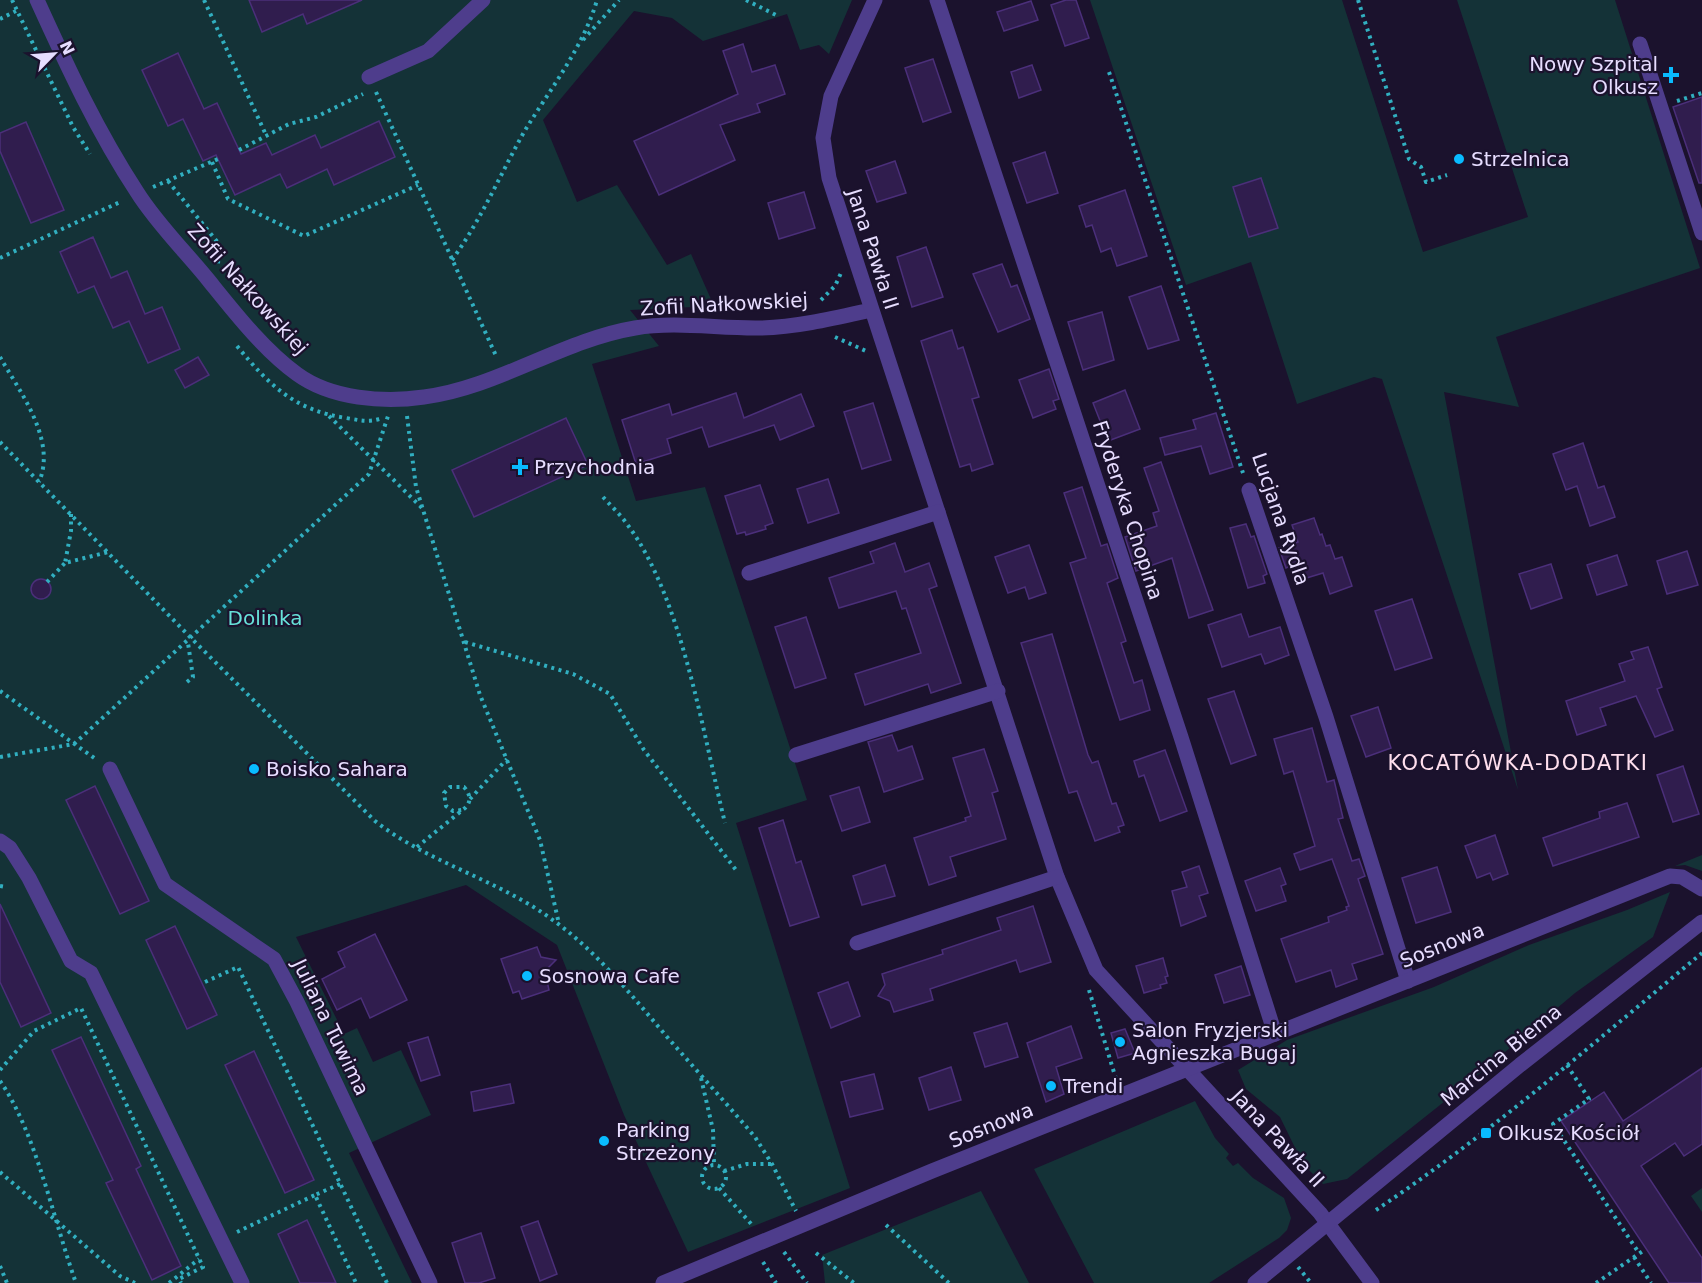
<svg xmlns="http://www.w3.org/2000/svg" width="1702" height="1283" font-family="'DejaVu Sans',sans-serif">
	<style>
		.green { fill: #143237 }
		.building { fill: #301d4e; stroke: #4b2f7a; stroke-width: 1.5 }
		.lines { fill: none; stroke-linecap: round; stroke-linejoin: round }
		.path { stroke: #31afc0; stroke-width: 4; stroke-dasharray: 3 4.5; stroke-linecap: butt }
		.minor { stroke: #4e3d8c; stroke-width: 15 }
		.poi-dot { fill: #09bbff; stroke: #1b122d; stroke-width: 2 }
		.labels { text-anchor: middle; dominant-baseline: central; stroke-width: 4.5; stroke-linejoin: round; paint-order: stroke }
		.poi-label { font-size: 20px; fill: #e7ddff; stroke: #1b122d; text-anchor: start }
		.street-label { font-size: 20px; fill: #e7ddff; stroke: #1b122d }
		.park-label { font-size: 20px; fill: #67e2d9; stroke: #1b122d }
		.neighbourhood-label { font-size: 21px; letter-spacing: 1.5px; fill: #ffdfee; stroke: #1b122d }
	</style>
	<rect width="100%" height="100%" fill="#1b122d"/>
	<g class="green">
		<path d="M 0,0 L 852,0 L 829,54 L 819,45 L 800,50 L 787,14 L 703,41 L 672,18 L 634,11 L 543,120 L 577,202 L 617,185 L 667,265 L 691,254 L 714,306 L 630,310 L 659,346 L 592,364 L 636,501 L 705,487 L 807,800 L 736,823 L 850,1188 L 688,1252 L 624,1115 L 557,945 L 466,885 L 296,937 L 344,1034 L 357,1028 L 373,1062 L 401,1050 L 431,1115 L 349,1153 L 412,1283 L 0,1283 Z"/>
		<path d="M 1090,0 L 1342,0 L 1423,252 L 1528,217 L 1457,0 L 1615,0 L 1700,268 L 1496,337 L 1519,407 L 1444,392 L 1518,790 L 1382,379 L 1374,377 L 1297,404 L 1251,262 L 1186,285 Z"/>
		<path d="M 1702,855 L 1702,871 L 1685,865 L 1675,866 Z"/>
		<path d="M 1670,892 L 1653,937 L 1575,993 L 1479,1074 L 1347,1179 L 1323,1184 L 1303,1164 L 1280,1117 L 1246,1089 L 1238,1070 L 1287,1040 L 1434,987 L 1529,945 L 1627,910 Z"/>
		<path d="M 1195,1101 L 1215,1138 L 1229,1154 L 1226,1158 L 1233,1166 L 1238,1163 L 1253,1178 L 1284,1198 L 1291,1218 L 1287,1230 L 1279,1238 L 1209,1283 L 1094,1283 L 1034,1169 Z"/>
		<path d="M 1702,1188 L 1702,1212 L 1691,1196 Z"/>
		<path d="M 981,1191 L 1029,1283 L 825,1283 L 822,1255 Z"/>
	</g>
	<g class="building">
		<path d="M 249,0 L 362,0 L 307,24 L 303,14 L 262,32 Z"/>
		<path d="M 1066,0 L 1076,0 L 1089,38 L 1065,46 L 1051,5 Z"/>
		<path d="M 1031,1 L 1038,20 L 1004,31 L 997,12 Z"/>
		<path d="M 743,44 L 752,72 L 775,65 L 785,94 L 757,104 L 760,112 L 720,125 L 735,160 L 659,195 L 634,141 L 738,94 L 723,51 Z"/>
		<path d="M 178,53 L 204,109 L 217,103 L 241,154 L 266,143 L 272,155 L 315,135 L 321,148 L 379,121 L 395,157 L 334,185 L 327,169 L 287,188 L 280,174 L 235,195 L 216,155 L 203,161 L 183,119 L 168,126 L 142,70 Z"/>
		<path d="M 933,59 L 951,112 L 923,122 L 905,68 Z"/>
		<path d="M 1032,65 L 1041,90 L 1019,98 L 1011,72 Z"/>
		<path d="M 1702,97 L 1702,183 L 1699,183 L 1673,107 Z"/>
		<path d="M 26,122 L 64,210 L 31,223 L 0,151 L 0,133 Z"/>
		<path d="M 1045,152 L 1058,193 L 1027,203 L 1013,163 Z"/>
		<path d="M 895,161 L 906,193 L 877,202 L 866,171 Z"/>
		<path d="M 1261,178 L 1278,228 L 1249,237 L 1233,187 Z"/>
		<path d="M 1125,190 L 1147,256 L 1117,266 L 1111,248 L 1101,252 L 1092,225 L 1086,227 L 1079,206 Z"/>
		<path d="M 804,192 L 815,228 L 779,239 L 768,203 Z"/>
		<path d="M 93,237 L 111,278 L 127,271 L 145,314 L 162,307 L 180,349 L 148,363 L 129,321 L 113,328 L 94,286 L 78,293 L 60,252 Z"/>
		<path d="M 926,247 L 943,297 L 912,307 L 897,257 Z"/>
		<path d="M 1002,264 L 1011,287 L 1017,285 L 1030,319 L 998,332 L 973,274 Z"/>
		<path d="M 1161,286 L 1179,340 L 1148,349 L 1129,297 Z"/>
		<path d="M 1102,312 L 1114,360 L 1083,370 L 1068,322 Z"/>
		<path d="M 952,330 L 958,349 L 963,347 L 979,397 L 972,399 L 993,464 L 972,471 L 970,464 L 960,467 L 921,341 Z"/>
		<path d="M 198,357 L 209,375 L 185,388 L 175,370 Z"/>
		<path d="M 1049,369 L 1059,399 L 1053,401 L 1056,409 L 1033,418 L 1019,380 Z"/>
		<path d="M 1125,390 L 1140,429 L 1108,441 L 1093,403 Z"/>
		<path d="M 736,393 L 744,418 L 801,394 L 814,426 L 780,440 L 774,425 L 709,447 L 702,427 L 667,439 L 671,453 L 636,464 L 622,420 L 669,404 L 672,415 Z"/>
		<path d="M 873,403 L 891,460 L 862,469 L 844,412 Z"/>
		<path d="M 1216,413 L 1233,467 L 1210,474 L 1201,446 L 1165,455 L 1160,438 L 1196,429 L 1193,420 Z"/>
		<path d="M 566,418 L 588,465 L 474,517 L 452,470 Z"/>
		<path d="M 1583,443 L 1598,488 L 1604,486 L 1615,517 L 1590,526 L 1577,486 L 1566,490 L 1553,454 Z"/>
		<path d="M 1161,462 L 1213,610 L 1189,618 L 1172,558 L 1136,571 L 1125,537 L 1157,526 L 1153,513 L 1159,511 L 1144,468 Z"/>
		<path d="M 828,479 L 839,513 L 808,523 L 797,489 Z"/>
		<path d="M 760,485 L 773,523 L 765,526 L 766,529 L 746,535 L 745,532 L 737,534 L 725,496 Z"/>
		<path d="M 1082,487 L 1101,546 L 1107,544 L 1118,578 L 1107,583 L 1126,641 L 1121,643 L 1134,683 L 1142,680 L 1150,710 L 1120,720 L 1070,563 L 1086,558 L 1064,493 Z"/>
		<path d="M 1314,518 L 1320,535 L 1322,534 L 1326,546 L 1330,545 L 1335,559 L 1342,557 L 1352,586 L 1330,594 L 1323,573 L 1300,580 L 1295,564 L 1286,568 L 1279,548 L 1298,542 L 1292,525 Z"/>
		<path d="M 1246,524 L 1251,537 L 1254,536 L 1267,574 L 1263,576 L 1265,583 L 1248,588 L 1230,528 Z"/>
		<path d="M 895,543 L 905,572 L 929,563 L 937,586 L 929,589 L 961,683 L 931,693 L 928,684 L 865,705 L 855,674 L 921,653 L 906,608 L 902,609 L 896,591 L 839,608 L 829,578 L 874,563 L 870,552 Z"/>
		<path d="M 1029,545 L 1046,593 L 1029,599 L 1025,587 L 1008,593 L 995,557 Z"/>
		<path d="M 1687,551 L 1698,585 L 1667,594 L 1657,561 Z"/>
		<path d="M 1617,555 L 1627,585 L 1597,595 L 1587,565 Z"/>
		<path d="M 1551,564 L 1562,598 L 1531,609 L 1519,574 Z"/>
		<circle cx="41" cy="589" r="10"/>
		<path d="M 1412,599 L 1432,658 L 1395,670 L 1375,611 Z"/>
		<path d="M 1241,614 L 1249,637 L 1280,627 L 1289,655 L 1265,664 L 1261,654 L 1222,667 L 1208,625 Z"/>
		<path d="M 806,617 L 826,678 L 795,688 L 775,627 Z"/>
		<path d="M 1052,634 L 1088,755 L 1092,763 L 1098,761 L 1112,804 L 1116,803 L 1124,825 L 1118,827 L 1120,832 L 1095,841 L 1077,791 L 1069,793 L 1021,643 Z"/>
		<path d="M 1648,647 L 1662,687 L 1657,689 L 1673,730 L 1655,737 L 1636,696 L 1600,708 L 1606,725 L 1577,735 L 1566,701 L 1625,681 L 1619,664 L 1634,659 L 1631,652 Z"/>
		<path d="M 1234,691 L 1256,755 L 1231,764 L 1208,699 Z"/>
		<path d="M 1378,707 L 1391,748 L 1366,757 L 1351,716 Z"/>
		<path d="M 1312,728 L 1327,782 L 1334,780 L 1343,818 L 1338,819 L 1352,861 L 1359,859 L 1365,876 L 1358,879 L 1383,954 L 1352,964 L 1357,979 L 1336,987 L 1331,970 L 1296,982 L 1281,939 L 1329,922 L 1328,917 L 1347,910 L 1346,907 L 1349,906 L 1332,859 L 1300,870 L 1294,854 L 1315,846 L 1293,771 L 1284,774 L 1274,739 Z"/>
		<path d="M 892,735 L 898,751 L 912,746 L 923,779 L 884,792 L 868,742 Z"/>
		<path d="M 984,749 L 998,791 L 992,793 L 1006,839 L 950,857 L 956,876 L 929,885 L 914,838 L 966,821 L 965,818 L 971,816 L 953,758 Z"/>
		<path d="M 1165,750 L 1187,811 L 1160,821 L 1144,775 L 1139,777 L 1134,761 Z"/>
		<path d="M 1683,766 L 1699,814 L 1673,822 L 1657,775 Z"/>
		<path d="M 95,786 L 149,901 L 120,914 L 66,800 Z"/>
		<path d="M 859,787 L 870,822 L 842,831 L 830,796 Z"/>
		<path d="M 1627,803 L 1639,837 L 1553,866 L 1543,838 L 1600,818 L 1599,812 Z"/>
		<path d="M 783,820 L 796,863 L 801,861 L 819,917 L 790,926 L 759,828 Z"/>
		<path d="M 1495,835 L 1508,874 L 1493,880 L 1490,873 L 1477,878 L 1465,846 Z"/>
		<path d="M 885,865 L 895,896 L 862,905 L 853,876 Z"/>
		<path d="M 1199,866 L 1208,893 L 1199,896 L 1206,916 L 1181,926 L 1172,891 L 1187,887 L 1182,872 Z"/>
		<path d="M 1437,867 L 1451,912 L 1416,923 L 1402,878 Z"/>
		<path d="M 1280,868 L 1286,884 L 1281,886 L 1286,901 L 1256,911 L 1245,881 Z"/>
		<path d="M 0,904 L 51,1013 L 21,1027 L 0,982 Z"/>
		<path d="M 1033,906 L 1051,962 L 1020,972 L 1016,960 L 930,989 L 933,1000 L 894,1012 L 890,1001 L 878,996 L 885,985 L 882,974 L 943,954 L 942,950 L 1001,930 L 997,918 Z"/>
		<path d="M 175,926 L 217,1015 L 187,1029 L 146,940 Z"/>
		<path d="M 375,934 L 407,1000 L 370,1018 L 361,998 L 337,1010 L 322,979 L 345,967 L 338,952 Z"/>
		<path d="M 537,947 L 541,957 L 556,960 L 545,971 L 549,990 L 522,999 L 519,991 L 513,993 L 501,959 Z"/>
		<path d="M 1163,958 L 1168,976 L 1165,977 L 1167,983 L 1160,985 L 1161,988 L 1144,993 L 1136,966 Z"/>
		<path d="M 1241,966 L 1250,995 L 1224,1003 L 1215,975 Z"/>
		<path d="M 848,982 L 860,1016 L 831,1028 L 818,993 Z"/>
		<path d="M 1007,1023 L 1018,1057 L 985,1067 L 974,1033 Z"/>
		<path d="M 1071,1026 L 1082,1058 L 1056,1067 L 1064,1094 L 1046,1102 L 1027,1043 Z"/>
		<path d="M 1125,1029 L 1135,1053 L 1118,1058 L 1111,1033 Z"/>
		<path d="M 81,1037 L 141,1166 L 136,1169 L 181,1266 L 152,1280 L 106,1183 L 113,1180 L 52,1050 Z"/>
		<path d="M 428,1037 L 440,1075 L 421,1081 L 408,1043 Z"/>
		<path d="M 254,1051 L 314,1180 L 285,1193 L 225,1065 Z"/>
		<path d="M 951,1067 L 961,1100 L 929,1110 L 919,1078 Z"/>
		<path d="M 1702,1068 L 1702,1144 L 1684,1156 L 1675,1143 L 1641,1166 L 1702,1258 L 1702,1283 L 1669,1283 L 1561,1121 L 1604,1092 L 1623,1121 Z"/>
		<path d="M 874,1074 L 883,1109 L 850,1117 L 841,1082 Z"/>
		<path d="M 510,1084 L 514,1103 L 474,1111 L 471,1092 Z"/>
		<path d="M 307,1220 L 336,1283 L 300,1283 L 278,1234 Z"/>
		<path d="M 538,1221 L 557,1274 L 540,1281 L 521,1227 Z"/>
		<path d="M 481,1233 L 495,1278 L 479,1283 L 465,1283 L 452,1243 Z"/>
	</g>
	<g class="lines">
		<g class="path">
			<path d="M 12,0 L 73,127 L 90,154"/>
			<path d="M 204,0 L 266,135"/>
			<path d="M 746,0 L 776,15"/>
			<path d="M 1358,0 L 1409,159 L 1421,167 L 1426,182 L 1447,175"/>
			<path d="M 0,19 L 16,11"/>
			<path d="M 583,40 L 619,0"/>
			<path d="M 1109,72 L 1243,473"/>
			<path d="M 376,92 L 497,358"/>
			<path d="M 1677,101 L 1702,93"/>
			<path d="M 239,150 L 289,124 L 316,117 L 363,94"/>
			<path d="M 212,162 L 228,199 L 304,236 L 418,185"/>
			<path d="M 168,181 L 219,244 L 218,264"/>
			<path d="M 153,187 L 218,159"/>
			<path d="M 0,258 L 120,202"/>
			<path d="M 452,260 C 481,220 500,175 524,132 C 549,91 584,46 597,0"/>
			<path d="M 821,300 L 835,286 L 841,273"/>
			<path d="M 835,337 L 866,351"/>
			<path d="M 237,346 C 269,385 294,410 346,418 C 359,420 369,423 382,418"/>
			<path d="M 0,357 C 20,392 57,440 39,482"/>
			<path d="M 329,416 L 422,508"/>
			<path d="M 407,416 L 416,487 L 480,695 L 540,840 L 559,924"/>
			<path d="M 0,442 L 192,639 L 375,821 C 427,862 496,879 550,918 C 596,950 632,996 668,1038 C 697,1071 727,1104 755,1137 L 772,1164 L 796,1211"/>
			<path d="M 603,497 C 611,506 620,514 627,524 C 682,597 703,734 725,823"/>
			<path d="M 71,514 L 71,531 L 65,563 L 108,552"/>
			<path d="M 47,582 L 65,563"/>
			<path d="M 465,642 L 573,674 L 610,694 L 644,750 L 736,870"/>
			<path d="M 187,682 L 193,677 L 188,643"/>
			<path d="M 0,691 L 97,760"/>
			<path d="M 0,757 L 74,744 L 369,474 L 388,416"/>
			<path d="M 470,799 L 507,759"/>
			<path d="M 417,847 L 465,808 C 472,801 470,794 464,787 L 450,787 L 444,793 L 446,806 L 453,811 L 462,810"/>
			<path d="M 0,886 L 6,887"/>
			<path d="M 205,982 L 238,967 L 387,1283"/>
			<path d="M 1089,990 L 1116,1079"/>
			<path d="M 1567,1065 L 1589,1099 L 1553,1124 L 1639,1253"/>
			<path d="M 0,1070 L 34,1031 L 81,1008 L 203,1267 L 179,1279 L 181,1283"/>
			<path d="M 701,1078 L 713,1130 L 714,1165"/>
			<path d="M 0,1081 C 36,1132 54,1222 76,1283"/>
			<circle cx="714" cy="1177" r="12"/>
			<path d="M 724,1171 L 747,1164 L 772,1164"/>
			<path d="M 0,1172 L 120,1276 L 135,1283"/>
			<path d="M 340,1184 L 315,1195 L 356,1283"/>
			<path d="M 719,1188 L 753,1226"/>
			<path d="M 1376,1210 C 1491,1133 1596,1041 1702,953"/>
			<path d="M 886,1225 L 949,1283"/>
			<path d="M 237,1232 L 315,1195"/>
			<path d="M 784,1252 L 807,1283"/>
			<path d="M 816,1253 L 854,1283"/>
			<path d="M 1634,1257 L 1651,1283"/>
			<path d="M 763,1262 L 776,1283"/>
			<path d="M 0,1266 L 7,1283"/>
			<path d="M 1298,1267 L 1311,1283"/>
			<path d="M 169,1283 L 199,1259"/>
			<path d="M 1596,1283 L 1643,1251"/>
		</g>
		<g class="minor">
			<path d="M 37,0 C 67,66 97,131 137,192 C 157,224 186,252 210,282 C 235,313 264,350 297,374 C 331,399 384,403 424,397 C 496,388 563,340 635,328 C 676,321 720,329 761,328 C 798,327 835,318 871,310"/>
			<path d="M 875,0 L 831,96 L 823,138 L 829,178 L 1057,877 L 1096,970 L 1320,1213 L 1372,1283"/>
			<path d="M 937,0 L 1181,737 L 1275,1034"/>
			<path d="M 1640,44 L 1702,233"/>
			<path d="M 369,77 L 428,51 L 483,0"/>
			<path d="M 1249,490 L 1326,717 L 1408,981"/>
			<path d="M 749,573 L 938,512"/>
			<path d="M 796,755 L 998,691"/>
			<path d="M 110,769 L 165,884 L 274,959 L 297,1002 L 430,1283"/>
			<path d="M 0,841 L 10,848 L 29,878 L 71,961 L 91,973 L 242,1283"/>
			<path d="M 857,943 L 1057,877"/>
			<path d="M 663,1283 L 932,1171 L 1670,876 L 1682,877 L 1702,889"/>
			<path d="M 1255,1283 L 1520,1065 L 1702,922"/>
		</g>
	</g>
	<g class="poi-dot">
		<path d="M1668 66h6v6h6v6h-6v6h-6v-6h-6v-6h6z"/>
		<circle cx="1459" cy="159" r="6"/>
		<path d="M517 458h6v6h6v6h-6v6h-6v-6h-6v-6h6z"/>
		<circle cx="254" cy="769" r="6"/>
		<circle cx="527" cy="976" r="6"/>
		<circle cx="1120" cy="1042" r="6"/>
		<circle cx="1051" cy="1086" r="6"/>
		<rect x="1480" y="1127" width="12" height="12" rx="3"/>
		<circle cx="604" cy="1141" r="6"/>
	</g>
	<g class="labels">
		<g class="poi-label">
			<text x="1658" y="64" text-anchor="end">Nowy Szpital<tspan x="1658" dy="23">Olkusz</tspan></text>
			<text x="1471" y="159">Strzelnica</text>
			<text x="534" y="467">Przychodnia</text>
			<text x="266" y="769">Boisko Sahara</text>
			<text x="539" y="976">Sosnowa Cafe</text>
			<text x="1132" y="1030">Salon Fryzjerski<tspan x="1132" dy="23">Agnieszka Bugaj</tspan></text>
			<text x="1063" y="1086">Trendi</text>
			<text x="616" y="1130">Parking<tspan x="616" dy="23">Strzeżony</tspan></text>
			<text x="1498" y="1133">Olkusz Kościół</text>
		</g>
		<g class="street-label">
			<text transform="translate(873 249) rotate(72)">Jana Pawła II</text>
			<text transform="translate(248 289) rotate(48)">Zofii Nałkowskiej</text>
			<text transform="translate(724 304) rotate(-3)">Zofii Nałkowskiej</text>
			<text transform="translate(1128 510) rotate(72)">Fryderyka Chopina</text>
			<text transform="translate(1281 519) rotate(71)">Lucjana Rydla</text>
			<text transform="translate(1442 945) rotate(-22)">Sosnowa</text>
			<text transform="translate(331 1027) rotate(64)">Juliana Tuwima</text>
			<text transform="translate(1501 1055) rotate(-39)">Marcina Biema</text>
			<text transform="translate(991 1125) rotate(-22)">Sosnowa</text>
			<text transform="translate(1278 1138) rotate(47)">Jana Pawła II</text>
		</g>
		<g class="park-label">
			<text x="265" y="618">Dolinka</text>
		</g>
		<g class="neighbourhood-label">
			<text x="1518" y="763">KOCATÓWKA-DODATKI</text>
		</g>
	</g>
	<g transform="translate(54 54) rotate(65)" stroke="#1b122d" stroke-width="4.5" paint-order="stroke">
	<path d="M0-4.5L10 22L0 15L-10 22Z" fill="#e7ddff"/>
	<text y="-9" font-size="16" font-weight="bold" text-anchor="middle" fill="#e7ddff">N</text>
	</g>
</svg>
